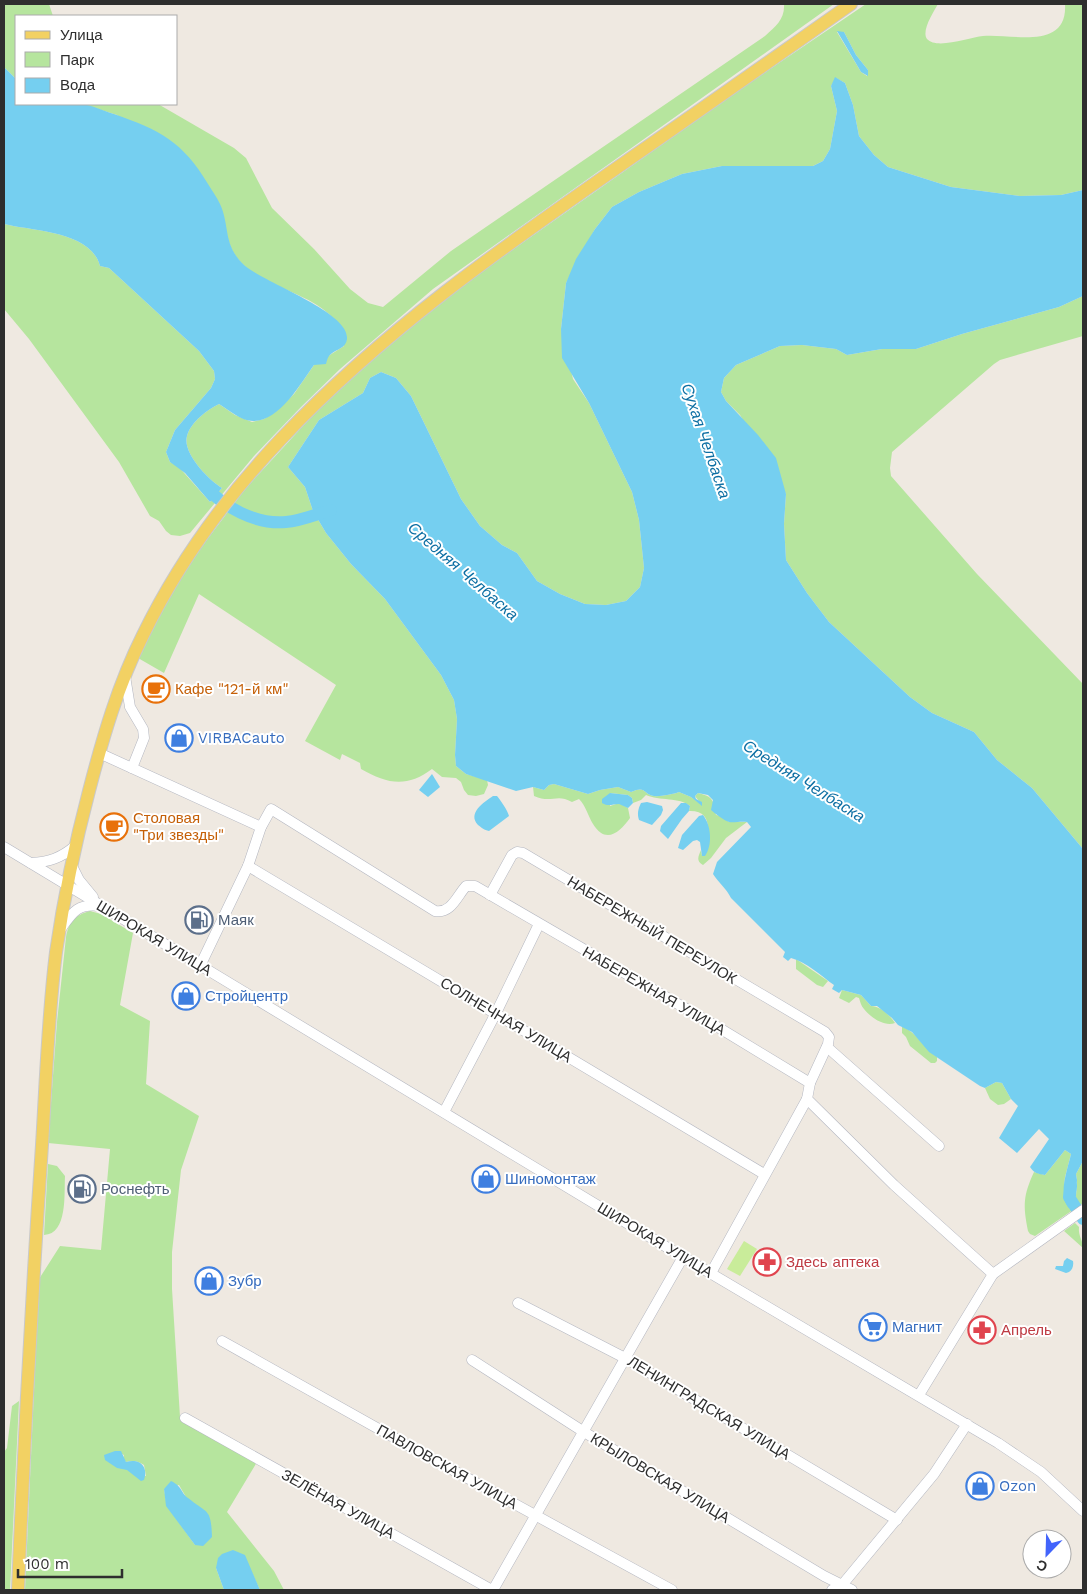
<svg xmlns="http://www.w3.org/2000/svg" width="1087" height="1594" font-family="'Work Sans',sans-serif">
	<style>
		.green { fill: #b6e59e; fill-rule: evenodd }
		.pitch { fill: #c9ec9a }
		.water { fill: #75cff0 }
		.lines { fill: none; stroke-linecap: round; stroke-linejoin: round }
		.river { stroke: #75cff0; stroke-width: 12 }
		.minor-casing { stroke: #b4b7c1; stroke-width: 11 }
		.major-casing { stroke: #c9c9c9; stroke-width: 14 }
		.minor { stroke: #fff; stroke-width: 10 }
		.major { stroke: #f2d163; stroke-width: 12 }
		.labels { text-anchor: middle; dominant-baseline: central; stroke-width: 4; stroke-linejoin: round; paint-order: stroke }
		.food-label { font-size: 15px; fill: #c56008; stroke: #fff; text-anchor: start }
		.shop-label { font-size: 15px; fill: #366cbe; stroke: #fff; text-anchor: start }
		.service-label { font-size: 15px; fill: #4e5e75; stroke: #fff; text-anchor: start }
		.street-label { font-size: 15px; fill: #2e2e2e; stroke: #fff }
		.health-label { font-size: 15px; fill: #be3a42; stroke: #fff; text-anchor: start }
		.water-label { font-size: 16px; font-style: italic; fill: #0d6fa3; stroke: #fff }
	</style>
	<rect width="100%" height="100%" fill="#efe9e1"/>
	<g class="green">
		<path d="M 4,4 L 49,4 L 53,16 L 16,16 L 16,79 L 4,67 Z"/>
		<path d="M 784,4 L 834,4 L 433,289 L 340,369 L 301,407 L 254,456 L 190,533 L 180,536 L 171,535 L 166,531 L 159,521 L 150,516 L 119,462 L 29,339 L 4,309 L 4,224 C 32,231 91,231 100,266 L 109,268 L 199,351 L 214,371 L 215,379 L 211,388 L 175,430 L 166,452 L 170,462 L 178,466 L 210,502 L 222,488 C 209,480 182,453 187,436 C 191,422 207,410 219,404 L 235,415 L 252,422 L 264,419 L 275,412 L 294,394 L 314,365 L 344,346 C 340,337 337,321 330,315 C 298,285 237,285 227,235 L 117,115 L 82,104 L 158,104 L 234,148 L 246,158 L 272,208 L 314,249 L 350,289 L 368,303 L 383,307 L 451,251 L 765,36 C 776,26 785,19 784,4 Z"/>
		<path d="M 866,4 L 938,4 C 934,11 921,31 927,39 C 937,50 970,37 983,36 C 1009,33 1068,52 1065,4 L 1083,4 L 1083,190 L 1061,195 L 1020,196 L 951,187 L 888,167 L 874,155 L 859,136 L 853,105 L 845,83 L 836,78 L 831,86 L 837,111 L 830,149 L 823,161 L 813,166 L 722,166 L 682,174 L 639,192 L 612,207 L 595,229 L 566,283 L 561,329 L 573,379 L 589,403 L 632,492 L 639,520 L 644,568 L 640,587 L 626,601 L 606,605 L 585,604 L 560,594 L 537,581 L 517,553 L 502,545 L 480,526 L 461,499 L 411,396 L 396,378 L 381,372 L 370,378 L 363,393 L 319,420 L 288,467 L 305,487 L 313,511 L 326,533 L 351,564 L 385,599 L 441,675 L 454,700 L 457,719 L 455,755 L 456,766 L 466,774 L 487,780 L 488,785 L 484,794 L 476,796 L 468,795 L 464,790 L 461,782 L 456,778 L 442,777 L 432,769 C 407,788 387,784 361,769 L 360,763 L 342,754 L 340,760 L 305,741 L 336,685 L 199,594 L 164,673 L 138,658 L 162,611 L 185,571 L 206,541 L 246,488 L 326,401 L 404,331 L 484,270 L 748,84 ZM 837,32 L 844,32 L 856,55 L 868,70 L 867,76 L 861,72 Z"/>
		<path d="M 1083,296 L 1083,336 L 1000,360 L 994,364 L 892,452 L 890,468 L 891,476 L 977,574 L 1083,684 L 1083,849 L 1032,788 L 997,760 L 974,732 L 932,713 L 910,697 L 829,622 L 807,593 L 786,560 L 784,524 L 786,494 L 740,415 L 726,401 L 721,392 L 724,378 L 736,365 L 780,346 L 802,345 L 836,349 L 847,355 L 882,349 L 916,349 L 962,334 L 1059,307 Z"/>
		<path d="M 554,784 L 588,794 L 600,790 L 618,787 L 631,792 C 646,785 643,794 654,796 C 659,797 674,794 679,792 L 691,797 L 702,805 L 695,796 L 698,793 C 714,797 713,800 716,815 L 721,816 L 729,822 L 747,822 L 726,838 L 711,858 L 703,865 C 696,861 698,857 701,850 L 702,856 C 707,840 717,810 689,811 L 690,806 C 680,797 659,801 646,795 L 641,800 L 633,803 L 632,798 L 628,795 L 610,793 L 610,806 L 619,803 L 628,808 L 630,818 C 620,832 606,845 593,824 C 588,816 586,806 579,799 L 572,802 C 556,793 552,804 534,796 L 533,787 L 544,790 L 549,785 Z"/>
		<path d="M 90,911 L 101,914 L 133,933 L 120,1005 L 150,1021 L 146,1084 L 199,1116 L 181,1170 L 172,1252 L 172,1289 L 180,1417 L 257,1462 L 227,1512 L 274,1571 L 284,1590 L 260,1590 L 252,1573 L 216,1568 L 224,1590 L 25,1590 L 39,1279 L 60,1246 L 101,1250 L 110,1149 L 48,1143 L 57,1022 L 66,937 C 69,922 75,915 90,911 ZM 115,1451 L 124,1455 L 123,1459 L 126,1462 C 133,1460 138,1461 144,1465 L 146,1476 C 126,1474 125,1466 115,1451 ZM 179,1485 L 186,1497 L 195,1545 L 167,1506 L 164,1489 Z"/>
		<path d="M 796,959 L 828,981 L 823,987 L 817,985 L 796,969 Z"/>
		<path d="M 842,990 L 861,995 L 871,1006 C 880,1006 890,1015 895,1023 C 884,1027 870,1017 864,1009 C 861,1006 860,1001 859,998 L 856,997 L 849,1003 L 839,998 Z"/>
		<path d="M 902,1026 C 917,1033 924,1048 937,1057 L 937,1061 L 935,1063 L 931,1063 L 910,1046 L 906,1037 L 902,1033 Z"/>
		<path d="M 996,1082 L 1002,1083 L 1011,1099 L 1004,1104 L 998,1105 L 990,1099 L 985,1088 Z"/>
		<path d="M 1065,1150 L 1071,1154 L 1065,1177 L 1064,1187 L 1071,1206 L 1076,1196 L 1077,1180 L 1076,1174 L 1083,1161 L 1083,1203 L 1035,1236 L 1030,1234 L 1028,1231 C 1023,1205 1023,1196 1034,1172 L 1045,1175 Z"/>
		<path d="M 48,1164 L 57,1166 L 65,1176 C 64,1193 68,1234 44,1235 Z"/>
		<path d="M 1075,1223 L 1079,1227 C 1078,1236 1083,1240 1083,1248 L 1064,1231 Z"/>
		<path d="M 19,1401 L 10,1590 L 4,1590 L 4,1452 L 7,1448 L 12,1406 Z"/>
	</g>
	<path class="pitch" d="M 744,1241 L 757,1249 L 740,1276 L 727,1269 Z"/>
	<g class="water">
		<path d="M 837,31 L 844,32 L 856,55 L 868,70 L 868,76 L 861,72 Z"/>
		<path d="M 4,67 L 16,79 L 16,104 C 38,104 60,102 81,104 C 92,105 103,111 114,114 C 160,130 183,142 208,184 C 212,191 217,197 220,204 C 230,226 223,243 242,263 C 260,282 350,311 347,339 C 346,348 337,349 331,354 C 328,356 327,360 326,364 L 314,365 C 301,383 279,422 253,421 C 241,421 229,410 219,404 C 207,410 191,422 187,436 C 182,453 209,480 222,488 L 210,502 L 185,473 L 170,462 L 166,452 L 175,430 L 211,388 L 215,379 L 214,371 L 199,351 L 109,268 L 100,266 C 91,231 32,231 4,224 Z"/>
		<path d="M 835,77 L 845,83 L 853,105 L 859,136 L 874,155 L 888,167 L 951,187 L 1020,196 L 1061,195 L 1083,190 L 1083,296 L 1059,307 L 962,334 L 916,349 L 882,349 L 847,355 L 836,349 L 802,345 L 780,346 L 736,365 L 724,378 L 721,392 L 726,401 L 758,435 L 776,458 L 786,494 L 784,524 L 786,560 L 807,593 L 829,622 L 910,697 L 932,713 L 974,732 L 997,760 L 1032,788 L 1083,849 L 1083,1161 L 1076,1174 L 1077,1180 L 1076,1196 L 1071,1206 L 1069,1208 C 1057,1196 1068,1168 1071,1154 L 1065,1150 L 1045,1175 C 1038,1174 1034,1173 1030,1167 L 1049,1139 L 1039,1129 L 1017,1153 L 999,1138 L 1018,1106 L 1011,1099 L 1002,1083 L 996,1082 L 985,1088 L 980,1086 L 929,1052 L 912,1032 L 898,1025 L 892,1018 L 877,1006 L 871,1006 L 861,995 L 842,990 L 839,993 L 832,989 L 834,985 C 821,976 807,962 791,958 L 788,961 L 783,957 L 785,952 L 731,898 C 726,888 719,883 713,874 L 717,862 L 751,827 L 747,822 C 741,821 734,823 729,822 C 725,821 714,813 711,810 L 713,800 L 708,795 L 698,793 L 695,796 L 696,799 L 702,802 L 702,806 L 691,797 L 679,792 C 674,794 659,797 654,796 C 643,794 646,785 631,792 L 618,787 L 600,790 L 588,794 L 554,784 L 549,785 L 544,790 L 533,787 L 516,791 L 466,774 L 456,766 L 455,755 L 457,719 L 454,700 L 441,675 L 385,599 L 351,564 L 326,533 L 313,511 L 305,487 L 288,467 L 319,420 L 363,393 L 370,378 L 381,372 L 396,378 L 411,396 L 461,499 L 480,526 L 502,545 L 517,553 L 537,581 L 560,594 L 585,604 L 606,605 L 626,601 L 640,587 L 644,568 L 639,520 L 632,492 L 589,403 L 562,358 L 561,329 L 566,283 L 576,259 L 595,229 L 612,207 L 639,192 L 682,174 L 722,166 L 813,166 L 823,161 L 830,149 L 837,111 L 831,86 Z"/>
		<path d="M 432,774 L 440,787 L 428,797 L 419,790 Z"/>
		<path d="M 610,793 L 628,795 L 632,798 L 633,803 L 628,808 L 619,804 C 612,804 609,807 602,803 L 602,799 Z"/>
		<path d="M 493,796 L 497,796 C 501,801 508,811 509,816 L 489,831 C 484,830 482,828 478,825 C 467,813 484,802 493,796 Z"/>
		<path d="M 647,802 L 662,806 L 663,810 L 661,815 L 652,825 L 639,820 C 637,814 638,809 641,803 Z"/>
		<path d="M 681,803 L 686,803 L 690,806 L 689,811 L 682,819 L 668,839 L 660,831 L 661,826 Z"/>
		<path d="M 703,815 C 711,825 713,845 705,856 L 702,856 L 700,842 L 697,840 L 693,841 L 683,850 L 678,848 L 682,835 L 699,816 Z"/>
		<path d="M 1067,1258 L 1073,1261 C 1074,1266 1072,1272 1066,1273 L 1055,1269 L 1056,1266 L 1063,1266 L 1064,1261 Z"/>
		<path d="M 115,1451 L 121,1451 L 126,1462 C 139,1458 149,1466 144,1480 L 141,1481 L 127,1470 L 117,1468 L 105,1460 L 104,1455 Z"/>
		<path d="M 171,1481 C 183,1487 180,1492 188,1498 C 208,1514 211,1508 212,1537 L 203,1546 L 195,1545 L 166,1506 L 164,1489 Z"/>
		<path d="M 233,1550 L 245,1555 L 260,1590 L 224,1590 L 216,1568 L 218,1558 L 222,1554 Z"/>
	</g>
	<g class="lines">
		<g class="river">
			<path d="M 204,485 C 223,507 256,525 286,522 C 301,521 317,514 331,510"/>
			<path d="M 1071,1186 L 1069,1197 L 1083,1219"/>
		</g>
		<g class="minor-casing">
			<g id="minor">
				<path d="M 125,676 L 130,707 L 143,729 L 144,738 L 132,768"/>
				<path d="M 99,753 L 261,827"/>
				<path d="M 4,847 L 683,1257 L 998,1443 L 1041,1472 L 1083,1511"/>
				<path d="M 31,863 C 49,862 61,858 75,846"/>
				<path d="M 71,864 L 79,880 L 93,897"/>
				<path d="M 248,866 L 764,1174"/>
				<path d="M 490,895 L 512,855 L 517,852 L 523,853 L 825,1032 L 829,1037 L 828,1044 L 810,1083"/>
				<path d="M 60,930 C 72,913 77,903 100,906"/>
				<path d="M 200,966 L 248,866 L 261,827 L 271,809 L 435,911 C 451,914 457,896 466,886 L 475,886 L 721,1029 L 810,1083 L 807,1099 L 894,1185 L 993,1274"/>
				<path d="M 827,1047 L 939,1146"/>
				<path d="M 444,1112 L 496,1013 L 539,924"/>
				<path d="M 711,1273 L 807,1099"/>
				<path d="M 518,1303 L 625,1358 L 897,1520"/>
				<path d="M 222,1341 L 418,1451 L 672,1590"/>
				<path d="M 472,1360 L 584,1432 L 824,1576 L 852,1590"/>
				<path d="M 919,1395 L 993,1274 L 1083,1210"/>
				<path d="M 185,1418 L 492,1590"/>
				<path d="M 493,1590 L 683,1257"/>
				<path d="M 832,1590 L 842,1585 L 934,1474 L 967,1424"/>
			</g>
		</g>
		<g class="major-casing">
			<path id="major" d="M 18,1590 C 24,1442 32,1293 42,1145 C 46,1081 48,1016 56,952 C 64,897 75,844 89,791 C 103,737 118,685 143,635 C 178,563 227,496 282,438 C 383,331 500,249 621,165 C 698,112 774,58 851,4"/>
		</g>
		<use href="#minor" class="minor"/>
		<use href="#major" class="major"/>
	</g>
	<defs>
		<g id="cafe-ring" transform="scale(1.4375)"><circle r="9.5" fill="#fff" stroke="#e8710a" stroke-width="1.5"/><path d="M-5.5-4.5H6V0H3Q3 3.5 0 3.5H-2.5Q-5.5 3.5-5.5 0ZM3-3.2v2h1.7v-2ZM-6 4.5H4V6H-6Z" fill="#e8710a"/></g>
		<g id="shop-ring" transform="scale(1.4375)"><circle r="9.5" fill="#fff" stroke="#3f7fe0" stroke-width="1.5"/><path d="M-5-2.5h2.3a2.7 3.5 0 0 1 5.4 0H5L5.5 6h-11ZM-1.5-2.5h3a1.5 2.3 0 0 0-3 0Z" fill="#3f7fe0"/></g>
		<g id="fuel-ring" transform="scale(1.4375)"><circle r="9.5" fill="#fff" stroke="#5c6f8a" stroke-width="1.5"/><path d="M-5.5-6h7V0h2V4h1.3V-2.5L3-4.5l.8-.8L6-3V5H2.5V1h-1V6h-7ZM-4.2-4.7v3.2H.2V-4.7Z" fill="#5c6f8a"/></g>
		<g id="pharmacy-ring" transform="scale(1.4375)"><circle r="9.5" fill="#fff" stroke="#e0444e" stroke-width="1.5"/><path d="M-2-6h4v4h4v4h-4v4h-4v-4h-4v-4h4Z" fill="#e0444e"/></g>
		<g id="supermarket-ring" transform="scale(1.4375)"><circle r="9.5" fill="#fff" stroke="#3f7fe0" stroke-width="1.5"/><path d="M-6-5.5h2.5l.6 2H6L4.5 2H-2.5L-4.4-4H-6ZM-1.5 3.2a1.3 1.3 0 1 0 .1 0ZM3 3.2a1.3 1.3 0 1 0 .1 0Z" fill="#3f7fe0"/></g>
	</defs>
	<g fill-rule="evenodd">
		<use href="#cafe-ring" x="156" y="689"/>
		<use href="#shop-ring" x="179" y="738"/>
		<use href="#cafe-ring" x="114" y="827"/>
		<use href="#fuel-ring" x="199" y="920"/>
		<use href="#shop-ring" x="186" y="996"/>
		<use href="#shop-ring" x="486" y="1179"/>
		<use href="#fuel-ring" x="82" y="1189"/>
		<use href="#pharmacy-ring" x="767" y="1262"/>
		<use href="#shop-ring" x="209" y="1281"/>
		<use href="#supermarket-ring" x="873" y="1327"/>
		<use href="#pharmacy-ring" x="982" y="1330"/>
		<use href="#shop-ring" x="980" y="1486"/>
	</g>
	<g class="labels">
		<g class="food-label">
			<text x="175" y="689">Кафе "121-й км"</text>
			<text x="133" y="818">Столовая<tspan x="133" dy="17">"Три звезды"</tspan></text>
		</g>
		<g class="shop-label">
			<text x="198" y="738">VIRBACauto</text>
			<text x="205" y="996">Стройцентр</text>
			<text x="505" y="1179">Шиномонтаж</text>
			<text x="228" y="1281">Зубр</text>
			<text x="892" y="1327">Магнит</text>
			<text x="999" y="1486">Ozon</text>
		</g>
		<g class="service-label">
			<text x="218" y="920">Маяк</text>
			<text x="101" y="1189">Роснефть</text>
		</g>
		<g class="street-label">
			<text transform="translate(652 930) rotate(31)">НАБЕРЕЖНЫЙ ПЕРЕУЛОК</text>
			<text transform="translate(154 938) rotate(31)">ШИРОКАЯ УЛИЦА</text>
			<text transform="translate(654 991) rotate(30)">НАБЕРЕЖНАЯ УЛИЦА</text>
			<text transform="translate(506 1020) rotate(31)">СОЛНЕЧНАЯ УЛИЦА</text>
			<text transform="translate(655 1240) rotate(31)">ШИРОКАЯ УЛИЦА</text>
			<text transform="translate(709 1408) rotate(31)">ЛЕНИНГРАДСКАЯ УЛИЦА</text>
			<text transform="translate(447 1467) rotate(29)">ПАВЛОВСКАЯ УЛИЦА</text>
			<text transform="translate(660 1478) rotate(31)">КРЫЛОВСКАЯ УЛИЦА</text>
			<text transform="translate(338 1504) rotate(29)">ЗЕЛЁНАЯ УЛИЦА</text>
		</g>
		<g class="health-label">
			<text x="786" y="1262">Здесь аптека</text>
			<text x="1001" y="1330">Апрель</text>
		</g>
		<g class="water-label">
			<text transform="translate(706 441) rotate(71)">Сухая Челбаска</text>
			<text transform="translate(463 571) rotate(41)">Средняя Челбаска</text>
			<text transform="translate(804 781) rotate(32)">Средняя Челбаска</text>
		</g>
	</g>
	<rect width="1087" height="1594" fill="none" stroke="#2e2e2e" stroke-width="10"/>
	<rect x="15" y="15" width="162" height="90" fill="#ffffff" stroke="#ababab"/>
	<rect x="25" y="31" width="25" height="8" fill="#f2d163" stroke="#ababab"/>
	<text x="60" y="40" font-size="15" fill="#2e2e2e">Улица</text>
	<rect x="25" y="52" width="25" height="15" fill="#b6e59e" stroke="#ababab"/>
	<text x="60" y="65" font-size="15" fill="#2e2e2e">Парк</text>
	<rect x="25" y="78" width="25" height="15" fill="#75cff0" stroke="#ababab"/>
	<text x="60" y="90" font-size="15" fill="#2e2e2e">Вода</text>
	<g transform="translate(1047 1554) rotate(203)"><circle r="24" fill="#ffffff" stroke="#ababab"/>
	<path d="M0-4L9 19L0 12L-9 19Z" fill="#4264fb"/>
	<text y="-8" font-size="14" font-weight="bold" text-anchor="middle" fill="#2e2e2e">С</text>
	</g>
	<path d="M18 1569v8h104v-8" fill="none" stroke="#2e2e2e" stroke-width="2.5"/>
	<text x="25" y="1569" font-size="15" fill="#2e2e2e" stroke="#ffffff" stroke-width="4" paint-order="stroke">100 m</text>
</svg>
